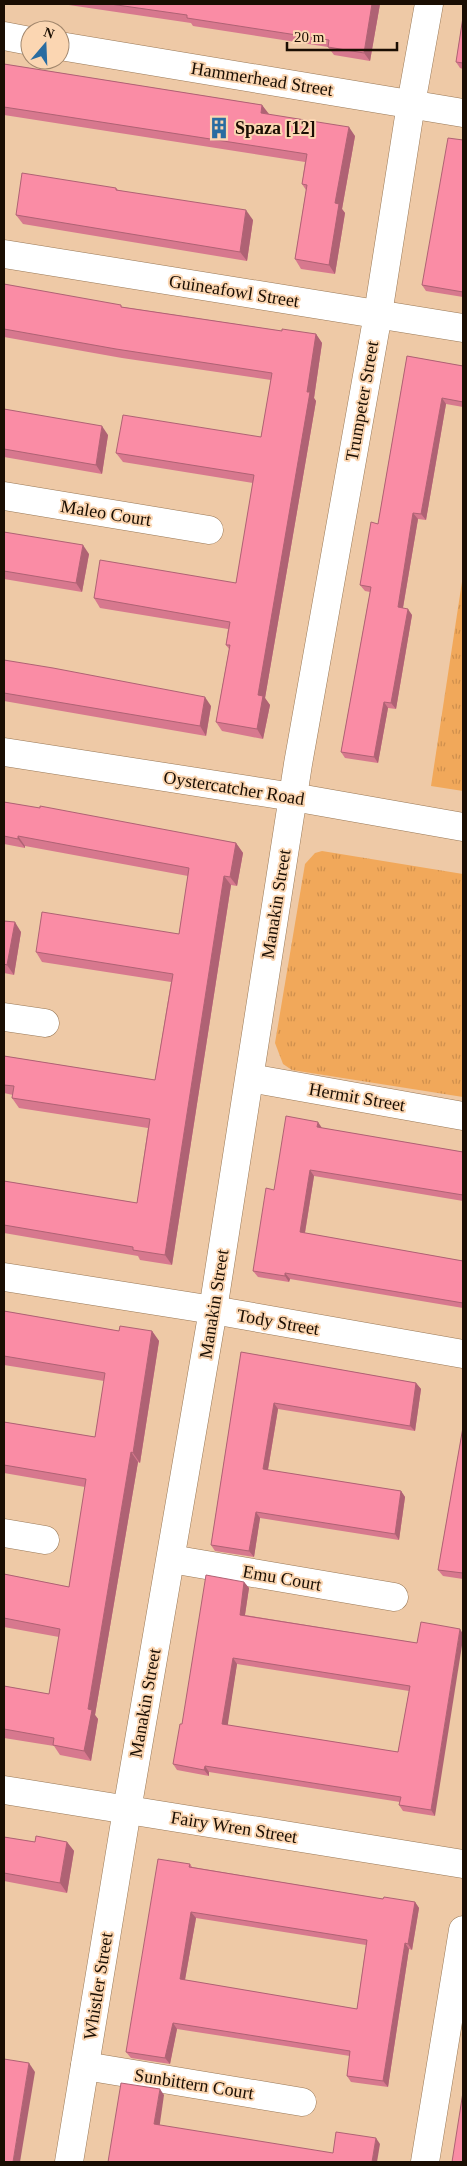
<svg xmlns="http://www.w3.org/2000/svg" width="467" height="2166" font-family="'Times New Roman',serif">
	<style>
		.grass { fill: url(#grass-tufts) }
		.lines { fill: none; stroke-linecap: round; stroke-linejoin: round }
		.street-casing { stroke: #997856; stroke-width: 29 }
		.street { stroke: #fff; stroke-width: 28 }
		.wall { fill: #d7788e; fill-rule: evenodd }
		.shaded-wall { fill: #af6274 }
		.building { fill: #fa8ca5; stroke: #af6274; fill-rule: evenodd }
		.labels { text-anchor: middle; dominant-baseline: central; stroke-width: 4; stroke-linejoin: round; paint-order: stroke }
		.street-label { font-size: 18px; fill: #1a0e03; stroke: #fbd6b2 }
		.poi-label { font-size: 18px; font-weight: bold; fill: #1a0e03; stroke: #fbd6b2; text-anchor: start }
	</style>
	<defs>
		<pattern id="grass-tufts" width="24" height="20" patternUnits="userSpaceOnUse" patternTransform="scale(1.25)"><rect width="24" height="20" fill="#f1a85a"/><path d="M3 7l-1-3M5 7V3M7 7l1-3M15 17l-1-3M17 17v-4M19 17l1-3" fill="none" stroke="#ce8f4d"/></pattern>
	</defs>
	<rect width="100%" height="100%" fill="#eec9a6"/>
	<g class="grass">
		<path d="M 463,575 L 463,791 L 431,786 Z"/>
		<path d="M 322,851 L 463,874 L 463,1097 L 292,1070 L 283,1064 L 275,1043 L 305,864 L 315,853 Z"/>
	</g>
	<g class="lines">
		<g class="street-casing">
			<g id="street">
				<path d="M 4,36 L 30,41"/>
				<path d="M 60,46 L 463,113"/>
				<path d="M 4,254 L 463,328"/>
				<path d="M 4,496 L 209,530"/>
				<path d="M 4,752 L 293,797 L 463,827"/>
				<path d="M 4,1017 L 45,1023"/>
				<path d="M 250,1078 L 463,1116"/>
				<path d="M 4,1277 L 213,1310 L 463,1354"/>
				<path d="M 4,1533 L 45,1540"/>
				<path d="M 171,1559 L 394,1597"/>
				<path d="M 4,1790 L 463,1864"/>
				<path d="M 85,2066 L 302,2102"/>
				<path d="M 69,2162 L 127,1810 L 213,1310 L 298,764 L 378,314 L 411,104 L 429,4"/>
				<path d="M 425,2162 L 463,1930"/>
			</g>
		</g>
		<use href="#street" class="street"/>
	</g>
	<g class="wall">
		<path d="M 62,4 L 380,4 L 370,61 L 334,55 L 328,47 L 193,26 L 191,23 Z"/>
		<path d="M 463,17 L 463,69 L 460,68 L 456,62 Z"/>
		<path d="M 4,64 L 262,105 L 268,114 L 355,136 L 342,209 L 345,213 L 335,274 L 301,269 L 295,259 L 306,190 L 302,184 L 305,162 L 4,115 Z"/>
		<path d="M 463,140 L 463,297 L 426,291 L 422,285 Z"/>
		<path d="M 116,188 L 118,190 L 253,220 L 247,261 L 23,224 L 16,215 Z"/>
		<path d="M 4,284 L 123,307 L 282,331 L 316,334 L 322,343 L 314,398 L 316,401 L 265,698 L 270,705 L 263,739 L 222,731 L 216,722 L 229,649 L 226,645 L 228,629 L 100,608 L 94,598 L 236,583 L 253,483 L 123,462 L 116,453 L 261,437 L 271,380 L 122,358 L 4,337 Z"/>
		<path d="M 407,356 L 463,366 L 463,407 L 446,404 L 426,520 L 418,519 L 403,608 L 412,615 L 396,709 L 388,708 L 378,763 L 345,758 L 341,752 L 370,592 L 365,591 L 360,585 L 378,524 Z"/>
		<path d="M 4,409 L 108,435 L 102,474 L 4,457 Z"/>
		<path d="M 4,532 L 89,554 L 82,592 L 4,579 Z"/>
		<path d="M 4,660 L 211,706 L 206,736 L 4,701 Z"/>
		<path d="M 4,802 L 236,843 L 243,853 L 237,886 L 231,885 L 172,1265 L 140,1260 L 138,1256 L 4,1233 L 4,1181 L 137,1203 L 148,1128 L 19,1108 L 12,1098 L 13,1095 L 4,1093 L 4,1056 L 155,1080 L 171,982 L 42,962 L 36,952 L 179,934 L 188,876 L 25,846 L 25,848 L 4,844 Z"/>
		<path d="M 4,921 L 21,932 L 14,975 L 4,973 Z"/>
		<path d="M 322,1128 L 463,1152 L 463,1201 L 314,1176 L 305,1233 L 463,1261 L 463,1308 L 290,1279 L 289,1282 L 258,1277 L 253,1271 L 274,1190 Z"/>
		<path d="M 4,1311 L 119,1331 L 152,1331 L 159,1341 L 140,1463 L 138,1462 L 95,1715 L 98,1719 L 91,1761 L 60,1755 L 54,1746 L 4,1738 L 4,1686 L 49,1694 L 59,1637 L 4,1627 L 4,1574 L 69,1587 L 85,1487 L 4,1473 L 4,1422 L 95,1437 L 104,1381 L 4,1365 Z"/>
		<path d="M 241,1352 L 416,1383 L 421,1389 L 415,1431 L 278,1409 L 268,1470 L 401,1491 L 405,1497 L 399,1540 L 260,1518 L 254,1557 L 215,1551 L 211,1545 Z"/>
		<path d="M 463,1427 L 463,1579 L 443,1576 L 438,1570 Z"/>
		<path d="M 244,1582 L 249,1588 L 245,1615 L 417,1643 L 435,1816 L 403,1811 L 399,1805 L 400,1802 L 209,1772 L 209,1776 L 177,1770 L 173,1764 L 182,1724 ZM 237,1664 L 409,1691 L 398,1752 L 227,1725 Z"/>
		<path d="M 4,1837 L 35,1842 L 67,1842 L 74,1851 L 67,1893 L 4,1881 Z"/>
		<path d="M 190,1864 L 192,1867 L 383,1899 L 415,1902 L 419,1908 L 412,1950 L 409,1949 L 388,2087 L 351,2082 L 347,2076 L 350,2056 L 177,2029 L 170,2064 L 131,2058 L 126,2052 ZM 196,1918 L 366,1945 L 357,2009 L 185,1980 Z"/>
	</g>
	<g class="shaded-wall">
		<path d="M 372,4 L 380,4 L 370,61 L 364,53 Z"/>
		<path d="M 262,105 L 269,114 L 261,113 Z"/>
		<path d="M 349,127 L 355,136 L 342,209 L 345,213 L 335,274 L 329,265 L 335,203 Z"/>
		<path d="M 246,210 L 253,220 L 247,261 L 240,252 Z"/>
		<path d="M 316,334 L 322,343 L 314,398 L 316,401 L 265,698 L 270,705 L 263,739 L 257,729 L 258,695 Z"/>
		<path d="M 442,398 L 446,404 L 426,520 L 421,514 Z"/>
		<path d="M 102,426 L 108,435 L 102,474 L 96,465 Z"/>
		<path d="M 413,513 L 418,519 L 402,613 L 398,607 Z"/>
		<path d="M 83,545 L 89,554 L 82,592 L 76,583 Z"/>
		<path d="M 408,609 L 412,615 L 396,709 L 391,703 Z"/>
		<path d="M 205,697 L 211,706 L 206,736 L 200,726 Z"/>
		<path d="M 384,702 L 388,708 L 378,763 L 374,757 Z"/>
		<path d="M 18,836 L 25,846 L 25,848 L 18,839 Z"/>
		<path d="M 236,843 L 243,853 L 237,886 L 230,877 Z"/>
		<path d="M 224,876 L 231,885 L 172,1265 L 165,1255 Z"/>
		<path d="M 15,922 L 21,932 L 14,975 L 7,965 Z"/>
		<path d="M 318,1122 L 322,1128 L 317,1127 Z"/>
		<path d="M 310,1170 L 314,1176 L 304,1238 L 300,1232 Z"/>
		<path d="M 285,1273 L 290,1279 L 289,1282 L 285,1276 Z"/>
		<path d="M 152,1331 L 159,1341 L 140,1463 L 133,1453 Z"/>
		<path d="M 416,1383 L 421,1389 L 415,1431 L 410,1426 Z"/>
		<path d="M 274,1403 L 278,1409 L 267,1475 L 263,1469 Z"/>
		<path d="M 131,1452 L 138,1462 L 95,1715 L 98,1719 L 91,1761 L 84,1751 L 88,1709 Z"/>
		<path d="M 401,1491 L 405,1497 L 399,1540 L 395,1534 Z"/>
		<path d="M 256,1512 L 260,1518 L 254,1557 L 249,1551 Z"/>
		<path d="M 244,1582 L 249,1588 L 244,1621 L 240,1615 Z"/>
		<path d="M 460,1629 L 463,1634 L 463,1639 L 435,1816 L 431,1810 Z"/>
		<path d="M 233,1658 L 237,1664 L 227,1730 L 222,1724 Z"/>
		<path d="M 205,1766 L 209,1772 L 209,1776 L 204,1770 Z"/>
		<path d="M 67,1842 L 74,1851 L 67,1893 L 60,1883 Z"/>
		<path d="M 415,1902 L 419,1908 L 412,1950 L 408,1944 Z"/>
		<path d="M 191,1912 L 196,1918 L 184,1985 L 180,1979 Z"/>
		<path d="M 405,1943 L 409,1949 L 388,2087 L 383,2081 Z"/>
		<path d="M 173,2023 L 177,2029 L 170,2064 L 165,2058 Z"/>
		<path d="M 29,2063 L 35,2072 L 20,2162 L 13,2162 Z"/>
		<path d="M 160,2089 L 164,2095 L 159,2130 L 154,2124 Z"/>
		<path d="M 376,2138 L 380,2144 L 377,2162 L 372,2162 Z"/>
	</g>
	<g class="building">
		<path d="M 110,4 L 372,4 L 364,53 L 328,47 L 329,40 L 187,18 L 187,15 Z"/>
		<path d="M 463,17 L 463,63 L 456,62 Z"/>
		<path d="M 4,64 L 262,105 L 261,113 L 349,127 L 335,203 L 339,204 L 329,265 L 295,259 L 307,185 L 302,184 L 307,154 L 4,107 Z"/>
		<path d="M 448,138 L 463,140 L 463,292 L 422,285 Z"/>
		<path d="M 22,173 L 116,188 L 116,190 L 246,210 L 240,252 L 16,215 Z"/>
		<path d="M 4,284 L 121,305 L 121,307 L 282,331 L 282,329 L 316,334 L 307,392 L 310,392 L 258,695 L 263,696 L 257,729 L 216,722 L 230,645 L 226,645 L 230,622 L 94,598 L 100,560 L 236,583 L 254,475 L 116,453 L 123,415 L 261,437 L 272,373 L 116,349 L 4,329 Z"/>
		<path d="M 407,356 L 463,366 L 463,402 L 442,398 L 421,514 L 413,513 L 398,607 L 408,609 L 391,703 L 384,702 L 374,757 L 341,752 L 371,587 L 360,585 L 371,522 L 378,524 Z"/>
		<path d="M 4,409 L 102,426 L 96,465 L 4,449 Z"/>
		<path d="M 4,532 L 83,545 L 76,583 L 4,571 Z"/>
		<path d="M 4,660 L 53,668 L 205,697 L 200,726 L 4,693 Z"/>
		<path d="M 4,802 L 40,808 L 40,806 L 236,843 L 230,877 L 224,876 L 165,1255 L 133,1250 L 133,1247 L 4,1225 L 4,1181 L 137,1203 L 150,1119 L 12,1098 L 14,1086 L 4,1085 L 4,1056 L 155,1080 L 173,974 L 36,952 L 42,912 L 179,934 L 189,868 L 18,836 L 18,839 L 4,836 Z"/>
		<path d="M 4,921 L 15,922 L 7,965 L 4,964 Z"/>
		<path d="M 286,1116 L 318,1122 L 317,1127 L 463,1152 L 463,1195 L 310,1170 L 300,1232 L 463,1261 L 463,1303 L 285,1273 L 285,1276 L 253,1271 L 266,1188 L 274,1190 Z"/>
		<path d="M 4,1311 L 119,1331 L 120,1326 L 152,1331 L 133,1453 L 131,1452 L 88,1709 L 92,1710 L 84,1751 L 53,1745 L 54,1738 L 4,1729 L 4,1686 L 49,1694 L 60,1629 L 4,1618 L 4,1574 L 69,1587 L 86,1479 L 4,1465 L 4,1422 L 95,1437 L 105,1373 L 4,1356 Z"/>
		<path d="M 241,1352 L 416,1383 L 410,1426 L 274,1403 L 263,1469 L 401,1491 L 395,1534 L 256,1512 L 249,1551 L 211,1545 Z"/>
		<path d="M 463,1427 L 463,1573 L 438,1570 Z"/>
		<path d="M 206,1575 L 244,1582 L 240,1615 L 417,1643 L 421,1622 L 460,1629 L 431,1810 L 399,1805 L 401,1797 L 205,1766 L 204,1770 L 173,1764 L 180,1724 L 182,1724 ZM 233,1658 L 410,1686 L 398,1752 L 222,1724 Z"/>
		<path d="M 36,1836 L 67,1842 L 60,1883 L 4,1873 L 4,1837 L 35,1842 Z"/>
		<path d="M 158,1859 L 190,1864 L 189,1867 L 383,1899 L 384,1897 L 415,1902 L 408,1944 L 405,1943 L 383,2081 L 347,2076 L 350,2051 L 173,2023 L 165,2058 L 126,2052 ZM 191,1912 L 367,1940 L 357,2009 L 180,1979 Z"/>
		<path d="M 4,2059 L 29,2063 L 13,2162 L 4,2162 Z"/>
		<path d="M 121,2083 L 160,2089 L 154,2124 L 333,2153 L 336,2132 L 376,2138 L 372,2162 L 108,2162 Z"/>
		<path d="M 463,2092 L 463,2162 L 452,2162 Z"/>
	</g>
	<defs>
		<g id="building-bare" transform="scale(1.725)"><path d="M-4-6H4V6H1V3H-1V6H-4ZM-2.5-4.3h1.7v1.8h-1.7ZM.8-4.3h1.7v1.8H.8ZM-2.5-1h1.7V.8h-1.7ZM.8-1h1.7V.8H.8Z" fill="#296ca1" stroke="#fbd6b2" stroke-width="2.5" paint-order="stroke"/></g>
	</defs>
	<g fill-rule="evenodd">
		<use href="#building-bare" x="219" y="128"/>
	</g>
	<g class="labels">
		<g class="street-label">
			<text transform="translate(262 79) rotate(9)">Hammerhead Street</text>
			<text transform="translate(234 291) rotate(9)">Guineafowl Street</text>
			<text transform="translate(362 401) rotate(-80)">Trumpeter Street</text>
			<text transform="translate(106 513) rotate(9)">Maleo Court</text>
			<text transform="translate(234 788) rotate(9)">Oystercatcher Road</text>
			<text transform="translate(276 904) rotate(-81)">Manakin Street</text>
			<text transform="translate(357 1097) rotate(10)">Hermit Street</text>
			<text transform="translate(214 1304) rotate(-81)">Manakin Street</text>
			<text transform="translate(278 1322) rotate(10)">Tody Street</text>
			<text transform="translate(282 1578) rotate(10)">Emu Court</text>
			<text transform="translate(145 1703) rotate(-80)">Manakin Street</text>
			<text transform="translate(234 1827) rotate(9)">Fairy Wren Street</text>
			<text transform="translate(98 1986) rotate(-81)">Whistler Street</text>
			<text transform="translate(194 2084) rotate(9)">Sunbittern Court</text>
		</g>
		<g class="poi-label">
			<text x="235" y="128">Spaza [12]</text>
		</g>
	</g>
	<rect width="467" height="2166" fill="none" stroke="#1a0e03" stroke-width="10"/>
	<g transform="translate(45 45) rotate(19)"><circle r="24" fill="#fbd6b2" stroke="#a1866c"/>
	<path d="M0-4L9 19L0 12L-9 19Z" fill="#296ca1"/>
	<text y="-8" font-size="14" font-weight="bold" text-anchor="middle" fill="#1a0e03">N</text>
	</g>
	<path d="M287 42v8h110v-8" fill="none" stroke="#1a0e03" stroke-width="2.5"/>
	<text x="294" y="42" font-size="15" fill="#1a0e03" stroke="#fbd6b2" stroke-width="4" paint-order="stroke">20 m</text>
</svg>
